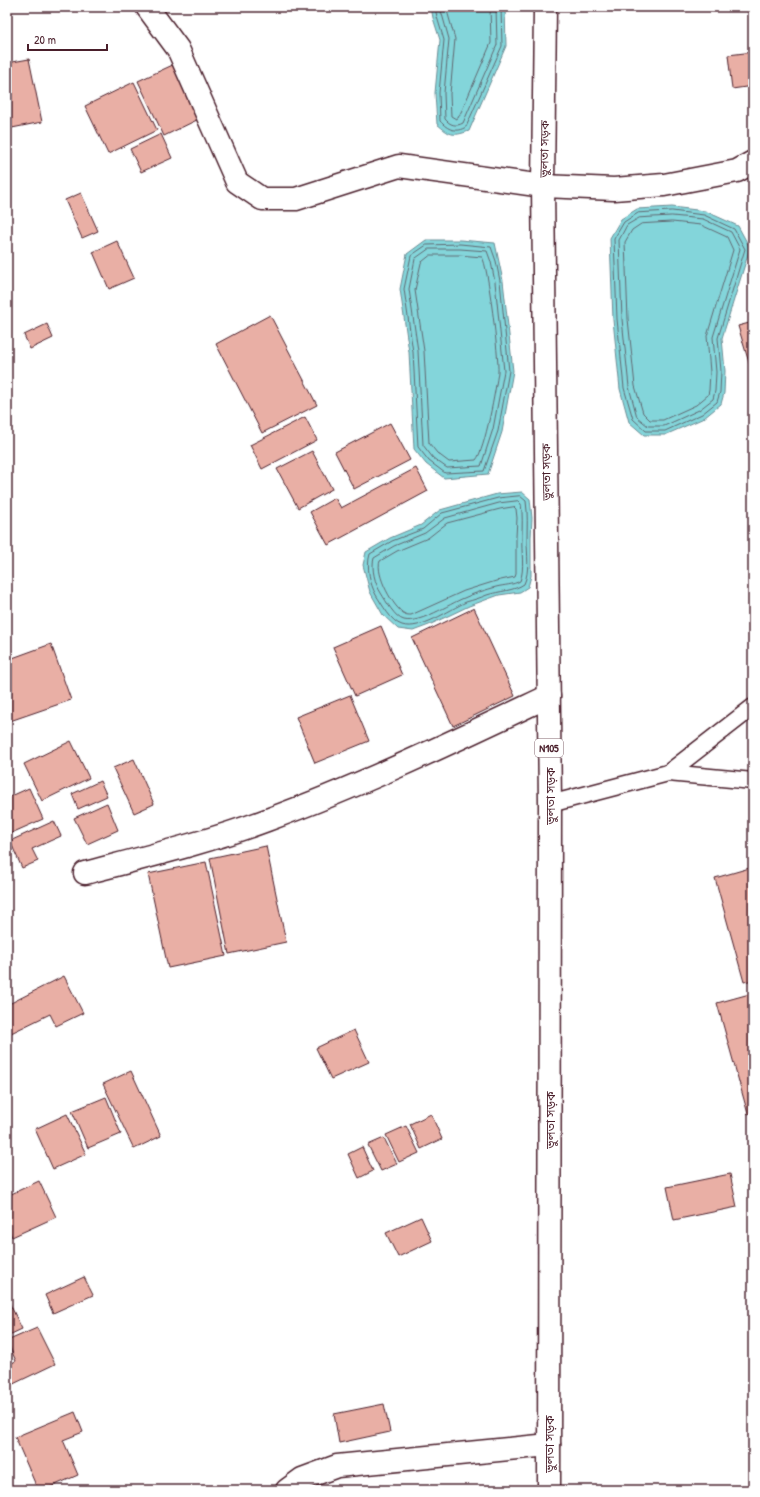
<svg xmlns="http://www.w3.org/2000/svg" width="760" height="1497" font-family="'Patrick Hand','Noto Sans Bengali',sans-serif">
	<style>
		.water { fill: #83d5da; stroke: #6c8c94 }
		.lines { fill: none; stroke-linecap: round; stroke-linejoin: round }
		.shore { stroke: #616871; stroke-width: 1 }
		.building { fill: #e9afa5; stroke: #4a1f2b }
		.lane-casing { stroke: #4a1f2b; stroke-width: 19 }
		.street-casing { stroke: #4a1f2b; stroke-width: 25 }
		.highway-casing { stroke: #4a1f2b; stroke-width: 25 }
		.lane { stroke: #fff; stroke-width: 16 }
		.street { stroke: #fff; stroke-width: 22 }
		.highway { stroke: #fff; stroke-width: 22 }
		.labels { text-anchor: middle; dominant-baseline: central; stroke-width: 3; stroke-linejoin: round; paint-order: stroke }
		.shield { fill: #fff; stroke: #80626b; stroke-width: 1 }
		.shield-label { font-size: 11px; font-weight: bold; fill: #4a1f2b }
		.street-label { font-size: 12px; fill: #4a1f2b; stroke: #fff }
	</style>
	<rect width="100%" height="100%" fill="#fff"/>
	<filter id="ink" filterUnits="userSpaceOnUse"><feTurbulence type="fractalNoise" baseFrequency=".025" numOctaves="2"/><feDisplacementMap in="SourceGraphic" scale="8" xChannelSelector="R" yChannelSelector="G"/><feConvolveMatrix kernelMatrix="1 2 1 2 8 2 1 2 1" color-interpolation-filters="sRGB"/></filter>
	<g filter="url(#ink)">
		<g class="water">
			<path d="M 431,7 L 505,7 L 506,46 L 469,131 C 452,137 450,135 437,124 L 435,93 L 440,40 L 433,18 Z"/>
			<path d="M 672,207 L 705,211 L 738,226 L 750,248 L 722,338 L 725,371 L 724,393 L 721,404 L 704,418 L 665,435 L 644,435 L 629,422 L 620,389 L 613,320 L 610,238 L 621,219 L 637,209 Z"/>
			<path d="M 426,240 L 460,240 L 495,243 L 503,281 L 513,371 L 502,432 L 488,474 L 444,478 L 426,464 L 414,449 L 409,352 L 400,289 L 407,254 Z"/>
			<path d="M 522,492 L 530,499 L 532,518 L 531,537 L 531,576 L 528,587 L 520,592 L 499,595 L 469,606 L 429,625 L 413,631 L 398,629 L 383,615 L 370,592 L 363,565 L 366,552 L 390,538 L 421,525 L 440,510 L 497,494 Z"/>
		</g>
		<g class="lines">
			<g class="shore">
				<path d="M 435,7 L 437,17 L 444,40 L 439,93 L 440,121 C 448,130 456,133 466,127 L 502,46 L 501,7"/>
				<path d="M 440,7 L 449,39 L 444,93 L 445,119 C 450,125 456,127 463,123 L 497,45 L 496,7"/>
				<path d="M 446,7 L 455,39 L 450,94 L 451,116 L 456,119 L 458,118 L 463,108 L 491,43 L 490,7"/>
				<path d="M 672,211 L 704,215 L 734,229 L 745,249 L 718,338 L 721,371 L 720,392 L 717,402 L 702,414 L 665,431 L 646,431 L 633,419 L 624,388 L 617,319 L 614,239 L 624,222 L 638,213 Z"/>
				<path d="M 672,216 L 703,219 L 731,232 L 740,249 L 713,337 L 716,372 L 715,391 L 713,399 L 699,410 L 664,426 L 648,426 L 637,417 L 629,387 L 622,319 L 619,240 L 627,225 L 639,218 Z"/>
				<path d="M 672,222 L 701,225 L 727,237 L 733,250 L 707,336 L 710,372 L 709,390 L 708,395 L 696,405 L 663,420 L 650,420 L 643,413 L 635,386 L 628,319 L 625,242 L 632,230 L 641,224 Z"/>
				<path d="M 427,245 L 460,244 L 491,247 L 496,261 L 500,281 L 509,371 L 498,431 L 484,471 L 445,473 L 429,461 L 418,447 L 413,352 L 404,289 L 411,256 Z"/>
				<path d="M 429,249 L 460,249 L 487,251 L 491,262 L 495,282 L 504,371 L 493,429 L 481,466 L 447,468 L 433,458 L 423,445 L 418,351 L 409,289 L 415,259 Z"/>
				<path d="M 431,255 L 459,255 L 482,257 C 488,264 499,359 498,372 C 496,387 485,450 476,460 L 449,462 L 437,453 L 429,443 L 424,351 L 415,290 L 421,263 Z"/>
				<path d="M 520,496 L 526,501 C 528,515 527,526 527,540 C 527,554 530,571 524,584 C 514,591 499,591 487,595 C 480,598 473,600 466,602 C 449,610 420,631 402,625 C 391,622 382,604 376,595 C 370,584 366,567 370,554 L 392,541 L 423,529 L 442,513 L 498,498 Z"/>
				<path d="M 518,501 L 521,504 C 523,515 522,526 522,538 C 521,551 525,569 520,581 C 513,585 504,585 496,587 C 486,590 474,593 464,598 C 449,604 420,624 404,620 C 395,618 386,601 381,593 C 375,584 371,568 374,558 L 394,546 L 425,533 L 445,518 L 499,503 Z"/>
				<path d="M 514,507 L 516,509 L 517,518 L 516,537 L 516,574 L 515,577 L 496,581 L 464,591 L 411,615 C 410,615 406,615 405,614 C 393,608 375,574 380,561 L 397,551 L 428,538 L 447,523 L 500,509 Z"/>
			</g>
		</g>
		<g class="building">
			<path d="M 753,52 L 753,86 L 732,89 L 728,55 Z"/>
			<path d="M 29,59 L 42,122 L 7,129 L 7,63 Z"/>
			<path d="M 177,63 L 203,117 L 164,136 L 138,81 Z"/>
			<path d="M 134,82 L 157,130 L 108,154 L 85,106 Z"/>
			<path d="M 161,134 L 172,158 L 141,172 L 130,149 Z"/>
			<path d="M 81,193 L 98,231 L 82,238 L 65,200 Z"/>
			<path d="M 117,241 L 134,278 L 109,289 L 93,252 Z"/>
			<path d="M 270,315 L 317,405 L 262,433 L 216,344 Z"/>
			<path d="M 753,322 L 753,376 L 738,326 Z"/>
			<path d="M 47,324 L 53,338 L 30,349 L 24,335 Z"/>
			<path d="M 305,417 L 317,440 L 262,469 L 250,445 Z"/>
			<path d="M 390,423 L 410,460 L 354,489 L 335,452 Z"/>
			<path d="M 312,451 L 332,489 L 298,508 L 277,469 Z"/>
			<path d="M 416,468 L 428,491 L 328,545 L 310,512 L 335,498 L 341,508 Z"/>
			<path d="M 7,583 L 12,593 L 7,595 Z"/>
			<path d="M 474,608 L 515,696 L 453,726 L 412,638 Z"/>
			<path d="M 381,626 L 402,675 L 355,696 L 333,647 Z"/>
			<path d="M 51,644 L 71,700 L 10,721 L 7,712 L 7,660 Z"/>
			<path d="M 350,695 L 369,741 L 315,763 L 296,717 Z"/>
			<path d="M 71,741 L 89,778 L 42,801 L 24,764 Z"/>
			<path d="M 134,759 L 154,804 L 134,813 L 113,768 Z"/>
			<path d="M 100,781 L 107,796 L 78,809 L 72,794 Z"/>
			<path d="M 29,788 L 43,819 L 7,835 L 7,798 Z"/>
			<path d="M 107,803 L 118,830 L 87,844 L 74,818 Z"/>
			<path d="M 54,821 L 61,836 L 32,849 L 38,861 L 22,868 L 10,841 Z"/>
			<path d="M 266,846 L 286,942 L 229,954 L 210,858 Z"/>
			<path d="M 206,862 L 226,956 L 168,968 L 148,874 Z"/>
			<path d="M 753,867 L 753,980 L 744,982 L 715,878 Z"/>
			<path d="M 64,976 L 83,1013 L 56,1026 L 50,1014 L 7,1035 L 7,1005 Z"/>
			<path d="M 753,993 L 753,1112 L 748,1114 L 717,1003 Z"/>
			<path d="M 354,1030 L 369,1062 L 331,1079 L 316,1048 Z"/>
			<path d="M 131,1071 L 161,1136 L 134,1149 L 103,1084 Z"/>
			<path d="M 106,1097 L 121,1134 L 88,1148 L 72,1111 Z"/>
			<path d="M 67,1114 L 86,1154 L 53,1169 L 35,1129 Z"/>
			<path d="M 431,1114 L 442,1139 L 421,1149 L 410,1124 Z"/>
			<path d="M 406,1126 L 419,1153 L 399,1162 L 386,1135 Z"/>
			<path d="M 384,1138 L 397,1164 L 381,1171 L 368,1145 Z"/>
			<path d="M 362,1147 L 373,1171 L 359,1178 L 348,1154 Z"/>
			<path d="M 730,1174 L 737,1207 L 674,1220 L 667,1187 Z"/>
			<path d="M 39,1181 L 56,1217 L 12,1237 L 7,1226 L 7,1196 Z"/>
			<path d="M 421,1217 L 432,1241 L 398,1257 L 386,1233 Z"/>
			<path d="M 84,1277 L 93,1295 L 53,1313 L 45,1295 Z"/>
			<path d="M 7,1298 L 22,1329 L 7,1336 Z"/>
			<path d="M 37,1328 L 55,1364 L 7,1387 L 7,1365 L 16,1361 L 7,1341 Z"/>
			<path d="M 384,1404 L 390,1432 L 339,1443 L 334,1414 Z"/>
			<path d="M 75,1412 L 83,1432 L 63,1440 L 78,1475 L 44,1490 L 38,1490 L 15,1437 Z"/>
			<path d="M 736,1486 L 736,1490 L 708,1490 L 708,1488 Z"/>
		</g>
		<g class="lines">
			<g class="lane-casing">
				<g id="lane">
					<path d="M 668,773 L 753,707"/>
					<path d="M 550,804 L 668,773 L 753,781"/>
				</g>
			</g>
			<g class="street-casing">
				<g id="street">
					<path d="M 147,7 L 178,49 L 237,182 L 262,199 L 296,199 L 399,166 L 543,186 L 614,189 L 664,185 L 737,171 L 753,162"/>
					<path d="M 85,873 C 146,857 208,842 267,820 C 363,785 456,740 549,696"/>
					<path d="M 287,1490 L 302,1479 L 337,1466 L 549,1445"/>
				</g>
			</g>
			<g class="highway-casing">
				<path id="highway" d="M 545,7 L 543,186 L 550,804 L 549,1490"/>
			</g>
			<use href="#lane" class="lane"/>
			<use href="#street" class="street"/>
			<use href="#highway" class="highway"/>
		</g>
	</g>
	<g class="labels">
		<rect class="shield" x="535" y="739" width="28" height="18" rx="3"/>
		<g class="shield-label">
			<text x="549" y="748">N105</text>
		</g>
		<g class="street-label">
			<text transform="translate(544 149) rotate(-89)">ভুলতা সড়ক</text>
			<text transform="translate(546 472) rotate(-91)">ভুলতা সড়ক</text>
			<text transform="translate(550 796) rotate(-90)">ভুলতা সড়ক</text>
			<text transform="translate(550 1120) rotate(-90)">ভুলতা সড়ক</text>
			<text transform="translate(549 1444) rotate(-90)">ভুলতা সড়ক</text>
		</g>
	</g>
	<rect width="760" height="1497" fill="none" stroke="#fff" stroke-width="24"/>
	<rect x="12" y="12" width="736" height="1473" fill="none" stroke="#4a1f2b" stroke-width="1.5" filter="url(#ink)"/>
	<path d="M28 44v6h79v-6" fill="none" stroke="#4a1f2b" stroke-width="2"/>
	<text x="34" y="44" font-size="12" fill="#4a1f2b" stroke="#ffffff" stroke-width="3" paint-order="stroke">20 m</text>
</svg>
